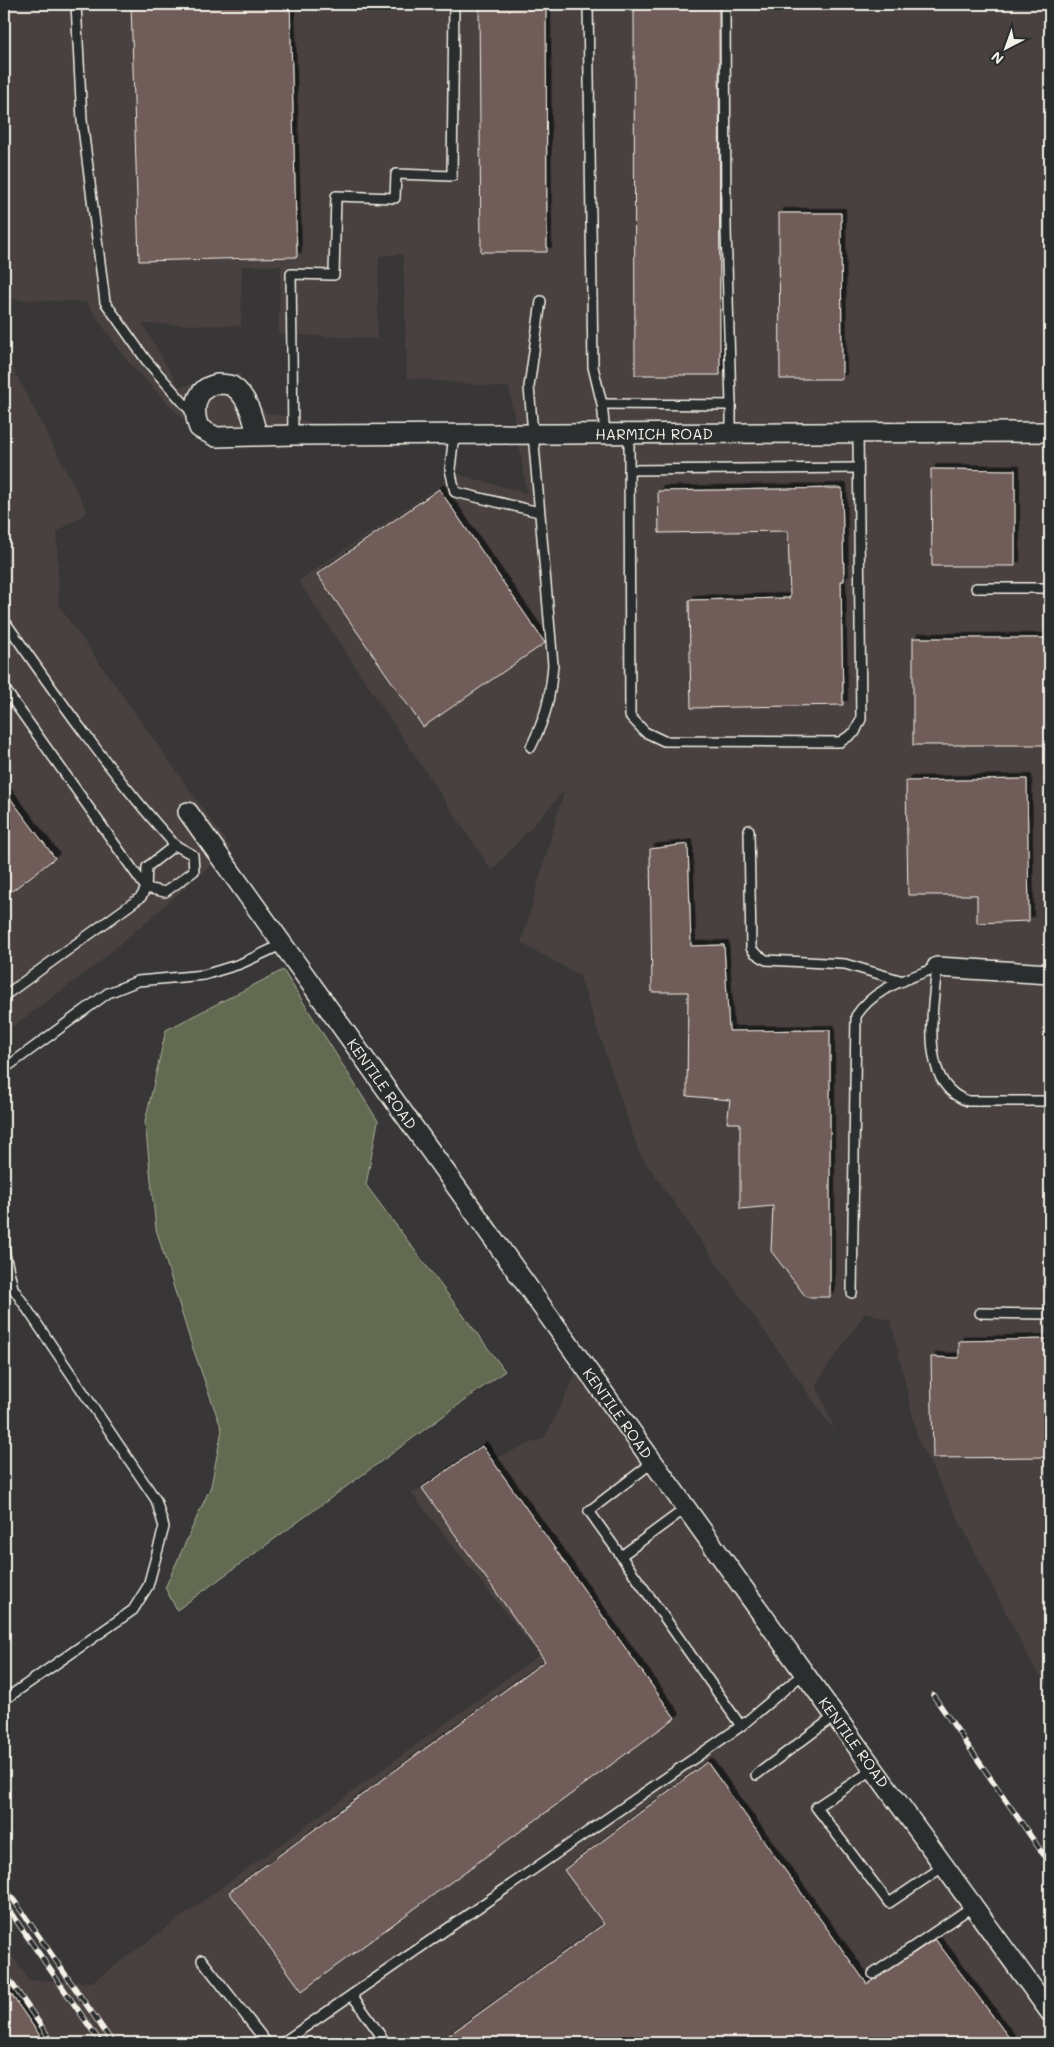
<svg xmlns="http://www.w3.org/2000/svg" width="1054" height="2047" font-family="Mali,sans-serif">
	<style>
		.built { fill: #484140 }
		.green { fill: #626b51; stroke: #abae9c }
		.building { fill: #6f5c58; stroke: #f4f1e8; filter: url(#shadow) }
		.lines { fill: none; stroke-linecap: round; stroke-linejoin: round }
		.lane-casing { stroke: #f4f1e8; stroke-width: 12 }
		.street-casing { stroke: #f4f1e8; stroke-width: 22 }
		.lane { stroke: #2a2d2e; stroke-width: 9 }
		.street { stroke: #2a2d2e; stroke-width: 19 }
		.rail-casing { stroke: #f4f1e8; stroke-width: 5.5 }
		.rail { stroke: #2a2d2e; stroke-width: 4; stroke-dasharray: 11; stroke-linecap: butt }
		.labels { text-anchor: middle; dominant-baseline: central; stroke-width: 5; stroke-linejoin: round; paint-order: stroke }
		.street-label { font-size: 15px; fill: #f4f1e8; stroke: #2a2d2e }
	</style>
	<defs>
		<filter id="shadow"><feDropShadow dx="4.5" dy="-4.5" stdDeviation="0" flood-color="#0009"/></filter>
	</defs>
	<rect width="100%" height="100%" fill="#383636"/>
	<filter id="ink" filterUnits="userSpaceOnUse"><feTurbulence type="fractalNoise" baseFrequency=".02" numOctaves="2"/><feDisplacementMap in="SourceGraphic" scale="10" xChannelSelector="R" yChannelSelector="G"/><feConvolveMatrix kernelMatrix="1 2 1 2 8 2 1 2 1" color-interpolation-filters="sRGB"/></filter>
	<g filter="url(#ink)">
		<g class="built">
			<path d="M 4,4 L 1050,4 L 1050,1689 L 1033,1666 L 918,1440 L 891,1321 L 866,1312 L 816,1384 L 836,1433 L 639,1153 L 579,975 L 521,943 L 564,791 L 492,871 L 298,581 L 456,474 L 527,493 L 509,388 L 407,378 L 403,254 L 379,256 L 377,339 L 278,334 L 281,266 L 242,266 L 241,326 L 143,324 L 179,387 L 238,373 L 265,412 L 411,445 L 208,445 L 127,361 L 86,302 L 4,299 Z"/>
			<path d="M 4,351 L 88,512 L 57,532 L 59,606 L 231,848 L 95,966 L 4,1033 Z"/>
			<path d="M 576,1374 L 1050,2014 L 1050,2043 L 4,2043 L 4,1943 L 29,1980 L 92,1982 L 539,1655 L 411,1493 L 545,1437 Z"/>
		</g>
		<path class="green" d="M 283,970 L 378,1121 L 366,1185 L 505,1371 L 177,1610 L 165,1588 L 211,1486 L 222,1430 L 190,1340 L 156,1229 L 145,1122 L 166,1030 Z"/>
		<g class="building">
			<path d="M 131,4 L 290,4 L 297,257 L 139,261 Z"/>
			<path d="M 479,4 L 546,4 L 547,252 L 481,252 Z"/>
			<path d="M 634,4 L 719,4 L 720,375 L 635,375 Z"/>
			<path d="M 779,213 L 841,213 L 842,379 L 780,379 Z"/>
			<path d="M 931,469 L 1015,470 L 1015,566 L 932,566 Z"/>
			<path d="M 842,488 L 844,581 L 841,581 L 843,705 L 691,708 L 689,600 L 790,598 L 788,531 L 659,533 L 658,491 Z"/>
			<path d="M 439,489 L 545,643 L 423,727 L 317,574 Z"/>
			<rect x="913" y="638" width="137" height="107"/>
			<path d="M 1027,779 L 1029,921 L 977,923 L 977,895 L 908,895 L 906,781 Z"/>
			<path d="M 4,790 L 55,858 L 4,897 Z"/>
			<path d="M 688,844 L 691,946 L 724,945 L 729,1031 L 830,1030 L 830,1297 L 806,1297 L 771,1251 L 773,1206 L 740,1209 L 740,1123 L 727,1123 L 730,1100 L 687,1096 L 688,992 L 652,992 L 650,849 Z"/>
			<path d="M 1050,1339 L 1050,1457 L 933,1458 L 931,1357 L 959,1358 L 959,1341 Z"/>
			<path d="M 482,1446 L 675,1718 L 302,1991 L 229,1892 L 545,1661 L 422,1488 Z"/>
			<path d="M 707,1762 L 867,1984 L 935,1939 L 1013,2043 L 438,2043 L 604,1924 L 564,1870 Z"/>
			<path d="M 4,1984 L 45,2043 L 4,2043 Z"/>
		</g>
		<g class="lines">
			<g class="lane-casing">
				<g id="lane">
					<path d="M 76,4 L 82,120 L 105,302 L 146,360 L 194,415"/>
					<path d="M 588,4 L 593,367 L 602,404 L 605,433"/>
					<path d="M 602,404 L 731,405 L 726,228 L 725,4"/>
					<path d="M 731,433 L 731,405"/>
					<path d="M 454,434 L 450,469 L 455,492 L 539,512"/>
					<path d="M 629,434 L 630,716 L 645,732 L 664,741 L 840,742 L 855,732 L 861,719 L 858,432"/>
					<path d="M 293,435 L 291,274 L 334,275 L 336,196 L 395,198 L 396,174 L 452,176 L 454,4"/>
					<path d="M 629,470 L 858,468"/>
					<path d="M 976,588 L 1050,588"/>
					<path d="M 4,620 C 58,698 112,775 175,845"/>
					<path d="M 4,688 L 146,888 L 141,897 L 4,996"/>
					<path d="M 531,747 C 546,716 550,700 553,665 L 529,387 L 541,301"/>
					<path d="M 749,830 L 751,948 L 755,953 L 766,960 L 845,964 L 903,981"/>
					<path d="M 175,845 L 193,855 L 194,871 L 165,892 L 146,888 L 147,867 Z"/>
					<path d="M 4,1069 L 108,993 L 138,981 L 204,975 L 240,964 L 283,944"/>
					<path d="M 4,1250 L 13,1288 L 156,1500 L 164,1527 L 148,1586 L 133,1610 L 4,1700"/>
					<path d="M 852,1293 L 856,1016 C 875,987 906,980 937,967 C 933,1008 918,1085 968,1101 L 1050,1101"/>
					<path d="M 980,1313 L 1050,1314"/>
					<path d="M 653,1462 L 589,1511 L 621,1556 L 686,1508"/>
					<path d="M 621,1556 L 741,1726 L 804,1673"/>
					<path d="M 874,1769 L 816,1807 L 889,1903 L 944,1866"/>
					<path d="M 756,1775 L 835,1716"/>
					<path d="M 202,1960 L 267,2043"/>
					<path d="M 873,1974 L 973,1906"/>
					<path d="M 352,1995 L 386,2043"/>
					<path d="M 282,2043 L 741,1726"/>
				</g>
			</g>
			<g class="street-casing">
				<g id="street">
					<path id="s1" d="M 257,435 C 253,418 248,396 232,386 C 227,384 222,384 217,384 C 195,388 192,410 199,428 L 216,437 L 293,435 L 1050,432"/>
					<path id="s2" d="M 188,812 L 804,1673 L 1050,2012"/>
					<path d="M 937,967 L 1050,974"/>
				</g>
			</g>
			<use href="#lane" class="lane"/>
			<use href="#street" class="street"/>
			<g class="rail-casing">
				<g id="rail">
					<path d="M 933,1695 L 1050,1864"/>
					<path d="M 4,1886 L 113,2043"/>
					<path d="M 4,1903 L 101,2043"/>
					<path d="M 4,1972 L 53,2043"/>
				</g>
			</g>
			<use href="#rail" class="rail"/>
		</g>
	</g>
	<g class="labels">
		<g class="street-label">
			<text stroke="none"><textPath href="#s1" startOffset="584">HARMICH ROAD</textPath></text>
			<text stroke="none"><textPath href="#s2" startOffset="334">KENTILE ROAD</textPath></text>
			<text stroke="none"><textPath href="#s2" startOffset="739">KENTILE ROAD</textPath></text>
			<text stroke="none"><textPath href="#s2" startOffset="1144">KENTILE ROAD</textPath></text>
		</g>
	</g>
	<rect width="1054" height="2047" fill="none" stroke="#2a2d2e" stroke-width="20"/>
	<rect x="10" y="10" width="1034" height="2027" fill="none" stroke="#f4f1e8" stroke-width="2" filter="url(#ink)"/>
	<g transform="translate(1006 48) rotate(221)" stroke="#2a2d2e" stroke-width="4" paint-order="stroke">
	<path d="M0-4L9 19L0 12L-9 19Z" fill="#f4f1e8"/>
	<text y="-8" font-size="14" font-weight="bold" text-anchor="middle" fill="#f4f1e8">N</text>
	</g>
</svg>
